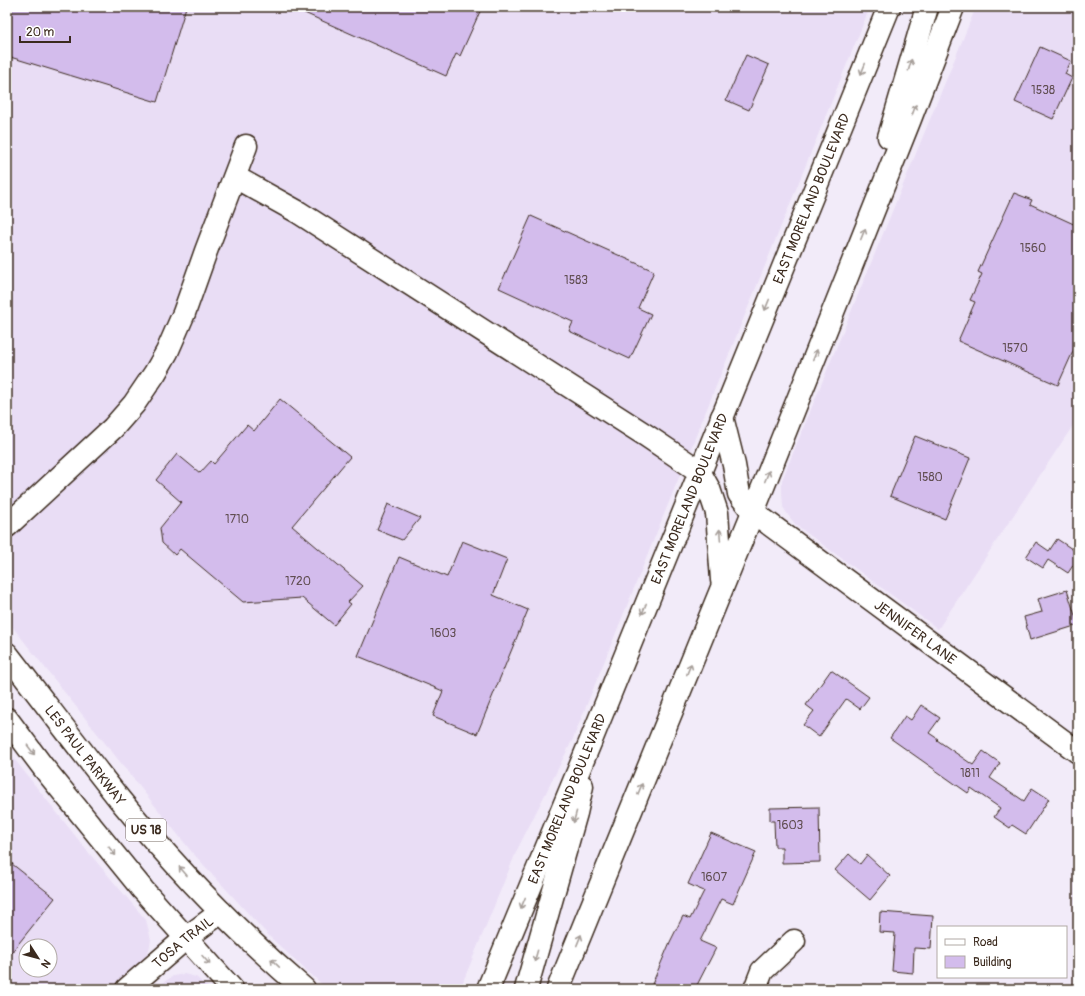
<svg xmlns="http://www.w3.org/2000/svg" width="1085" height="996" font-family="Pangolin,sans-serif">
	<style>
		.built { fill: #e9ddf5; fill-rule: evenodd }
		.building { fill: #d3bcec; stroke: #3b2a1e }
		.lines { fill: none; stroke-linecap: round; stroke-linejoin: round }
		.minor-casing { stroke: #3b2a1e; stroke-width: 25 }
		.major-casing { stroke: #3b2a1e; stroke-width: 25 }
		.minor { stroke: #fff; stroke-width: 22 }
		.major { stroke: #fff; stroke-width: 22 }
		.oneway { stroke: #a79f9a }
		.labels { text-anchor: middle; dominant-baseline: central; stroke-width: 3; stroke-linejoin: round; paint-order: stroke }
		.number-label { font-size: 12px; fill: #614e52 }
		.shield { fill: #fff; stroke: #766a62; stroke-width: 1 }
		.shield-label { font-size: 13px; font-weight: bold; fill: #3b2a1e }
		.street-label { font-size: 14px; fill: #3b2a1e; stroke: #fff }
	</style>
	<rect width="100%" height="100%" fill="#f2ebf9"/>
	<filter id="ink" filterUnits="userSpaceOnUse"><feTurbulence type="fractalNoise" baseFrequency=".025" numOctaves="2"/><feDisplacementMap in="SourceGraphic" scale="8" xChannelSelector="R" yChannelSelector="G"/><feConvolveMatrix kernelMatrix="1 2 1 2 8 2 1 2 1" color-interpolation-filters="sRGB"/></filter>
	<g filter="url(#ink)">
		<g class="built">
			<path d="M 7,7 L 870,7 L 572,741 L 517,850 L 460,989 L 327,989 L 270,937 L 191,851 L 7,620 Z"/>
			<path d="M 976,7 L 1078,7 L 1078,418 L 938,629 L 796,525 L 788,515 L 783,507 L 782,492 L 782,480 Z"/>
			<path d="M 7,750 L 89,853 L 146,920 L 151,940 L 149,950 L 146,956 L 109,989 L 7,989 ZM 26,946 L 50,946 L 50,970 L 26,970 Z"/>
			<path d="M 184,974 L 196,977 L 210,989 L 154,989 L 173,976 Z"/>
		</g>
		<g class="building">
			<path d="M 7,7 L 186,7 L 157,102 L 7,56 Z"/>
			<path d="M 291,7 L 482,7 L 460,56 L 456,54 L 446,76 Z"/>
			<path d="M 1040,47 L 1071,61 L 1065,74 L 1072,78 L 1053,119 L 1015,102 Z"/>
			<path d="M 746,55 L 769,65 L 749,110 L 726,100 Z"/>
			<path d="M 1014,193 L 1032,200 L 1030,204 L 1078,226 L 1078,349 L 1075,347 L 1058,385 L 958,341 L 975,302 L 970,300 L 982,274 L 978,272 Z"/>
			<path d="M 531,216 L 654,271 L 638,308 L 651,314 L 630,359 L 569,331 L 573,322 L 499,288 Z"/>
			<path d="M 280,399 L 350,457 L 292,526 L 363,586 L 348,602 L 351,604 L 334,625 L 302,598 L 243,602 L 180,549 L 175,555 L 162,543 L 160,528 L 181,502 L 156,480 L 177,454 L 200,473 L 211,461 L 214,464 L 247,425 L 254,431 Z"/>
			<path d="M 915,436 L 970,458 L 945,519 L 890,496 Z"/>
			<path d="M 388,504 L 420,518 L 402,540 L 377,530 Z"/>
			<path d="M 1057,539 L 1078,553 L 1078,558 L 1068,573 L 1048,560 L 1043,568 L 1026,557 L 1036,542 L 1049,551 Z"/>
			<path d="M 462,541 L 507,559 L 493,595 L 528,610 L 477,734 L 433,716 L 443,691 L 358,656 L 399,557 L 447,577 Z"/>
			<path d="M 1067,590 L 1078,625 L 1030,640 L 1024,617 L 1042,612 L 1038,599 Z"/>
			<path d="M 831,670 L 869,697 L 860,709 L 846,699 L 819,737 L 803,725 L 814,711 L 806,705 Z"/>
			<path d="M 921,705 L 940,718 L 929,733 L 938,739 L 937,740 L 973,765 L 983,751 L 1000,763 L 990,778 L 1024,801 L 1032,788 L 1049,799 L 1026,834 L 1012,825 L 1010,828 L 994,817 L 1000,808 L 971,788 L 968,793 L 890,738 L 905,716 L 911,720 Z"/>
			<path d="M 819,807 L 820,862 L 782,863 L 782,847 L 775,847 L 774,821 L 770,821 L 770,808 Z"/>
			<path d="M 711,833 L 756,852 L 733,904 L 721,899 L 700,941 L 716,948 L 695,989 L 650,989 L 670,942 L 683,916 L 690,919 L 704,891 L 688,884 Z"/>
			<path d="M 849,854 L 860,864 L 867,855 L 890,876 L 870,900 L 835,870 Z"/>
			<path d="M 7,860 L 55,898 L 7,958 Z"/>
			<path d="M 880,912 L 933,916 L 931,949 L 914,948 L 913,973 L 892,971 L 895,933 L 879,932 Z"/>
		</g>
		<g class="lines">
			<g class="minor-casing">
				<g id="minor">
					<path d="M 235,177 L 298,212 L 647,436 L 699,471"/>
					<path id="s1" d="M 753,512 L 1078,752"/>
					<path d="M 7,526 L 113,428 L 134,404 L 155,373 L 167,352 L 184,313 L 206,251 L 246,146"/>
					<path id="s2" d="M 127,989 L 186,938 L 221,912"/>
					<path d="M 755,989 L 762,971 L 794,941"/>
				</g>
			</g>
			<g class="major-casing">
				<g id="major">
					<path d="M 889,137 L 927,7"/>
					<path d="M 722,417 L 734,465 L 739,494 L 753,512"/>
					<path d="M 699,471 L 709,489 L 717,513 L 722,580"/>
					<path id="s3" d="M 7,654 C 45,703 82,752 120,800 C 176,868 237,932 304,989"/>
					<path d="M 7,719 L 43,767 L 143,890 L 232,989"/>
					<path id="s4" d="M 488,989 L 592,738 L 889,7"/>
					<path d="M 526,989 L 576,813 L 582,786"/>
					<path d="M 558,989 L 753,512 L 910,119 L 953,7"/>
				</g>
			</g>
			<use href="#minor" class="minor"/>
			<use href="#major" class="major"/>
		</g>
		<defs><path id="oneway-shaft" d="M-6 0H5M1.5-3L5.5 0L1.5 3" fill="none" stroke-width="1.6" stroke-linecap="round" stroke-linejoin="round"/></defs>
		<g class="oneway">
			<use href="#oneway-shaft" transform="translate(910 65) rotate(-74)"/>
			<use href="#oneway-shaft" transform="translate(863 69) rotate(112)"/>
			<use href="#oneway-shaft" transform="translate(914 110) rotate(-69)"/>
			<use href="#oneway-shaft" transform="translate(863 234) rotate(-68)"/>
			<use href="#oneway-shaft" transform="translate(767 305) rotate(112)"/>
			<use href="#oneway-shaft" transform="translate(815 355) rotate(-68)"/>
			<use href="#oneway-shaft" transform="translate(767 476) rotate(-68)"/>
			<use href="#oneway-shaft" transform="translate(720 535) rotate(-94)"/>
			<use href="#oneway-shaft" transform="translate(644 609) rotate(112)"/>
			<use href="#oneway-shaft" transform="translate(689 669) rotate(-68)"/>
			<use href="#oneway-shaft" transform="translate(31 750) rotate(53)"/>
			<use href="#oneway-shaft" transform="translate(640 789) rotate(-68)"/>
			<use href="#oneway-shaft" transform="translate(575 817) rotate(105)"/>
			<use href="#oneway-shaft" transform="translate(112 851) rotate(51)"/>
			<use href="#oneway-shaft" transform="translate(183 871) rotate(-131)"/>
			<use href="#oneway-shaft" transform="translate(523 903) rotate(112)"/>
			<use href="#oneway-shaft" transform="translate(579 940) rotate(-68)"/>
			<use href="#oneway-shaft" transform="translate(536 956) rotate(106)"/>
			<use href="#oneway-shaft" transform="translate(206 960) rotate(48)"/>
			<use href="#oneway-shaft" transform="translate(275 963) rotate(-136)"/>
		</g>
	</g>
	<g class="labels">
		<g class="number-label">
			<text x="1043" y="90">1538</text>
			<text x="1033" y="248">1560</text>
			<text x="576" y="280">1583</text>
			<text x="1015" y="348">1570</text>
			<text x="930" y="477">1580</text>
			<text x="237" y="519">1710</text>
			<text x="298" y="581">1720</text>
			<text x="443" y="633">1603</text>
			<text x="970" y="773">1811</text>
			<text x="790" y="825">1603</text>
			<text x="714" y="877">1607</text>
		</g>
		<rect class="shield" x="126" y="819" width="40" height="22" rx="3"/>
		<g class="shield-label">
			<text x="146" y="830">US 18</text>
		</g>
		<g class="street-label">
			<text stroke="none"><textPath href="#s4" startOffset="854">EAST MORELAND BOULEVARD</textPath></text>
			<text stroke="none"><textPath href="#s4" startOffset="530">EAST MORELAND BOULEVARD</textPath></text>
			<text stroke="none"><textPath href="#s1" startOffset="202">JENNIFER LANE</textPath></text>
			<text stroke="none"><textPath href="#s3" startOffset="128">LES PAUL PARKWAY</textPath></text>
			<text stroke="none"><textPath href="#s4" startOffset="206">EAST MORELAND BOULEVARD</textPath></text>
			<text stroke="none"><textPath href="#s2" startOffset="73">TOSA TRAIL</textPath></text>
		</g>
	</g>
	<rect width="1085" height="996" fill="none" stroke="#fff" stroke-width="24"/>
	<rect x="12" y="12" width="1061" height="972" fill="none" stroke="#3b2a1e" stroke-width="1.5" filter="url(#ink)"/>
	<rect x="937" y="926" width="130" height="52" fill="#ffffff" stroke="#b1aaa5"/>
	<rect x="945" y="939" width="20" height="6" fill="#ffffff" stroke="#b1aaa5"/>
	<text x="973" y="946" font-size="12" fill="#3b2a1e">Road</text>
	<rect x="945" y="956" width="20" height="12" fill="#d3bcec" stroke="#b1aaa5"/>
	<text x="973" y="966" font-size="12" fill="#3b2a1e">Building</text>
	<g transform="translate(38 958) rotate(126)"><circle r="19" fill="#ffffff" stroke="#b1aaa5"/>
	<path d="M0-3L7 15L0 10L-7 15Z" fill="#3b2a1e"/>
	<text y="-6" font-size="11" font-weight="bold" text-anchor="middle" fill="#3b2a1e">N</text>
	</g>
	<path d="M20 36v6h50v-6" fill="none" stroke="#3b2a1e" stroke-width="2"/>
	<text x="26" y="36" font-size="12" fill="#3b2a1e" stroke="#ffffff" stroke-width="3" paint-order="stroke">20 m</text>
</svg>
